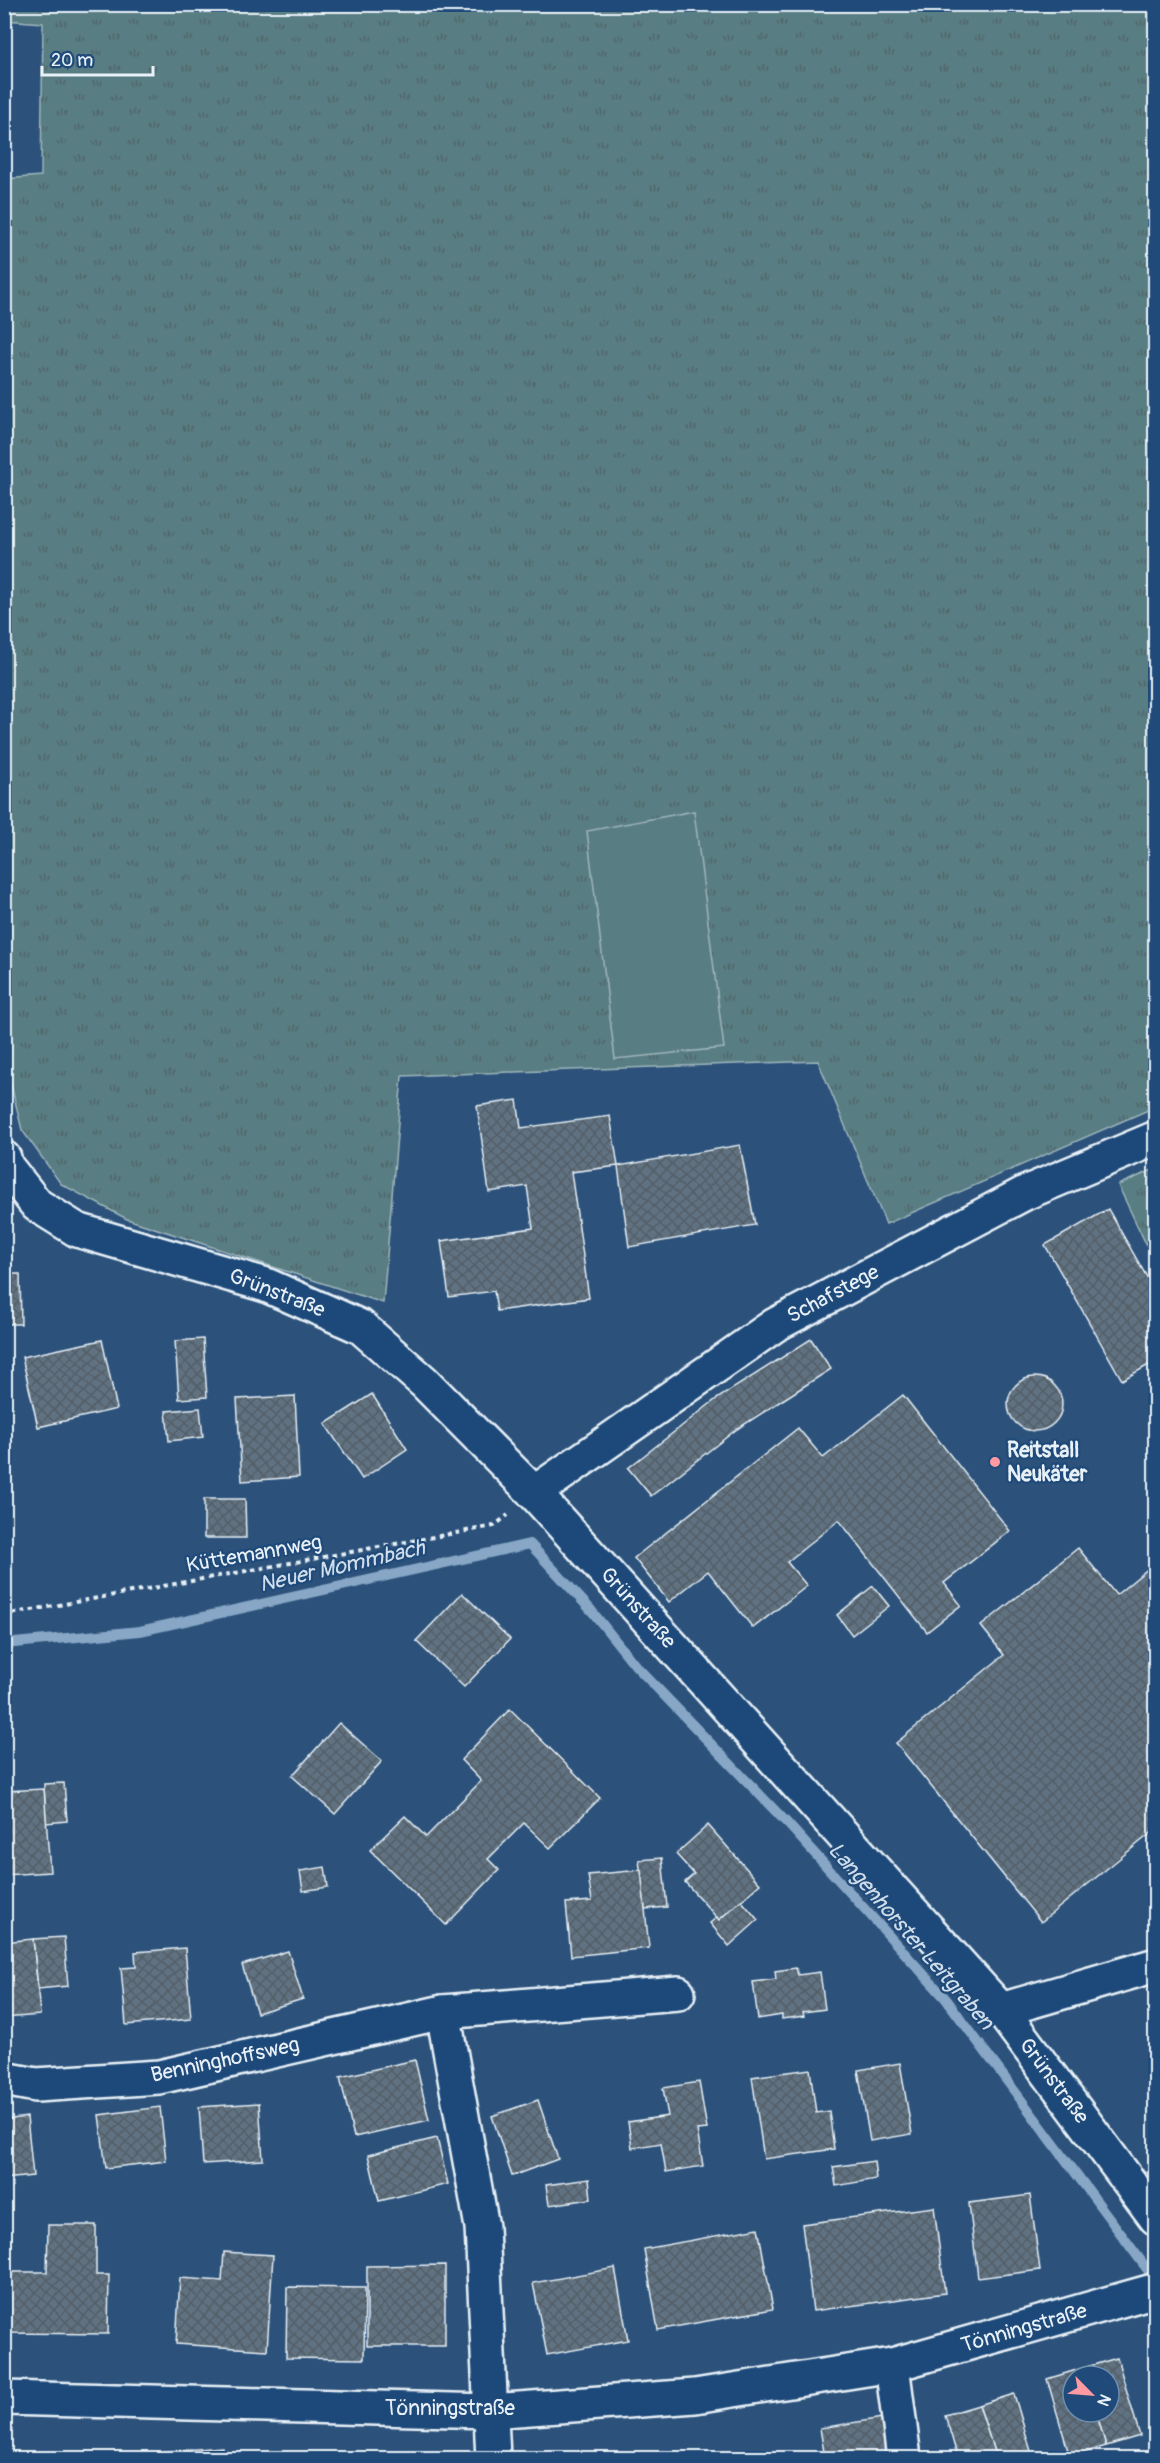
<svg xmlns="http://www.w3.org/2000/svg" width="1160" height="2463" font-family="Pangolin,sans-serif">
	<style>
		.grass { fill: url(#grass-tufts); stroke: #a0b7bd; stroke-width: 1.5 }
		.pitch { fill: #587d82; stroke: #a0b7bd; stroke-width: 1.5 }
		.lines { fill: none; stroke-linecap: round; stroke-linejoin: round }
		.stream { stroke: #88a7c6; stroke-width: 10 }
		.building { fill: url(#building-cross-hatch); stroke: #e8f1f8; stroke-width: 1.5 }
		.minor-casing { stroke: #e8f1f8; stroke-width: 38 }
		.path { stroke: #e8f1f8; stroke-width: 4; stroke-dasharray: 4.5 4.5; stroke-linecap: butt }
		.minor { stroke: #1f4a7a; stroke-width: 33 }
		.poi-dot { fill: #ff9aa2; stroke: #1f4a7a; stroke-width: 2 }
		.labels { text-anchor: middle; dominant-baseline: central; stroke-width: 4.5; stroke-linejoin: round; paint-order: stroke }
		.street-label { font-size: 21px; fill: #e8f1f8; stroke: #1f4a7a }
		.poi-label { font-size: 21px; font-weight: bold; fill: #e8f1f8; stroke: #1f4a7a; text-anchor: start }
		.water-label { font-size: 22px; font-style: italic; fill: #d0deeb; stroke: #1f4a7a }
	</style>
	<defs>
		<pattern id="grass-tufts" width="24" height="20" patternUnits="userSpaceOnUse" patternTransform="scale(1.5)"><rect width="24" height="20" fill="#587d82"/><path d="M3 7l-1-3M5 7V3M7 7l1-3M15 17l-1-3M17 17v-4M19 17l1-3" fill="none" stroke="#506569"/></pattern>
		<pattern id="building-cross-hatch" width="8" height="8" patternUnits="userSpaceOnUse" patternTransform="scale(1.5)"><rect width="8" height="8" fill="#607281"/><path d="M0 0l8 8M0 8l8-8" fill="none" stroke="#535d66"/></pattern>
	</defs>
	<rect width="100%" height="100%" fill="#2c527b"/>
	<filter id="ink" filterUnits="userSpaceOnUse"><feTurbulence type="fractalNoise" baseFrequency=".0167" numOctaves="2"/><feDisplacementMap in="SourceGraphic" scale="12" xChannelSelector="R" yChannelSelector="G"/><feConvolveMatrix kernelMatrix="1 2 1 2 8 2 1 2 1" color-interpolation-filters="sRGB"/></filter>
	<g filter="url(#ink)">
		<g class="grass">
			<path d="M 4,5 L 1155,5 L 1155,1107 L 886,1224 L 818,1061 L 402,1076 L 383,1303 L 127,1219 L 61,1184 L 22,1130 L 4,1056 L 4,179 L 41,176 L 43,23 L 5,20 Z"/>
			<path d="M 1155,1169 L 1155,1263 L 1118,1185 Z"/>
		</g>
		<path class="pitch" d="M 694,811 L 724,1048 L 615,1059 L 587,831 Z"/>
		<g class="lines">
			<path class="stream" d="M 4,1644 L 140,1631 L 530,1544 L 591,1610 L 635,1665 L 788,1824 L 946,1999 L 1156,2281"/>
		</g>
		<g class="building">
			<path d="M 517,1100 L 521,1128 L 610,1116 L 618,1166 L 571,1172 L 589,1298 L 497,1311 L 494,1291 L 449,1297 L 441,1241 L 533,1228 L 527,1186 L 489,1192 L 477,1106 Z"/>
			<path d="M 740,1145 L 755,1225 L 629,1247 L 618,1166 Z"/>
			<path d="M 1108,1209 L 1156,1293 L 1156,1361 L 1122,1380 L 1045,1245 Z"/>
			<path d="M 4,1274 L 20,1274 L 21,1324 L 4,1324 Z"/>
			<path d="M 203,1339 L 207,1397 L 179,1399 L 175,1341 Z"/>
			<path d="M 811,1339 L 831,1369 L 737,1429 L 651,1496 L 628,1468 L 715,1400 Z"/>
			<path d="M 102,1340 L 117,1409 L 38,1427 L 22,1357 Z"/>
			<circle cx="1035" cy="1404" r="27"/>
			<path d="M 372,1394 L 407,1449 L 362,1479 L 325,1424 Z"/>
			<path d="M 903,1395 L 1010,1531 L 944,1583 L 961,1605 L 927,1632 L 839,1520 L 787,1562 L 807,1586 L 753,1628 L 708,1571 L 669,1602 L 634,1558 L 798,1428 L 823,1458 Z"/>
			<path d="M 295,1396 L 299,1477 L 242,1481 L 237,1399 Z"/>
			<path d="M 200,1408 L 203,1437 L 169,1441 L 166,1411 Z"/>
			<path d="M 204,1499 L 245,1499 L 246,1538 L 204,1538 Z"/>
			<path d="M 1078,1548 L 1116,1595 L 1150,1567 L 1156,1573 L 1156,1829 L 1041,1922 L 896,1743 L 1004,1655 L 981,1626 Z"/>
			<path d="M 873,1586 L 889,1606 L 852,1635 L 837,1615 Z"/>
			<path d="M 462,1593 L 510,1639 L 464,1687 L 416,1641 Z"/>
			<path d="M 510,1709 L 600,1798 L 550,1848 L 524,1823 L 488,1859 L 499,1870 L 446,1925 L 370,1850 L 405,1816 L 426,1837 L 481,1781 L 461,1760 Z"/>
			<path d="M 339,1723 L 382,1761 L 335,1814 L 292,1776 Z"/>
			<path d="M 64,1783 L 67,1821 L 46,1823 L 44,1784 Z"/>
			<path d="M 44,1789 L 50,1872 L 4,1875 L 4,1791 Z"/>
			<path d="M 708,1825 L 760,1884 L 719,1920 L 685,1882 L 694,1874 L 676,1854 Z"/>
			<path d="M 662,1858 L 667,1907 L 645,1909 L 639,1860 Z"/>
			<path d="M 325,1867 L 328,1887 L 303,1891 L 300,1871 Z"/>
			<path d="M 641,1870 L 649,1948 L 571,1956 L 566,1903 L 592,1901 L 588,1875 Z"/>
			<path d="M 741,1900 L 758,1920 L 729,1946 L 710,1923 L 717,1917 L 719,1920 Z"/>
			<path d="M 64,1937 L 68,1986 L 38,1989 L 33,1939 Z"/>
			<path d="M 33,1939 L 40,2015 L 4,2018 L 4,1942 Z"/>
			<path d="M 185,1948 L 191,2019 L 126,2025 L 121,1968 L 136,1967 L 135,1952 Z"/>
			<path d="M 288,1951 L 303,1999 L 257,2013 L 242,1965 Z"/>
			<path d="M 796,1968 L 798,1975 L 820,1972 L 825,2009 L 803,2012 L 804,2016 L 782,2019 L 782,2015 L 758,2019 L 753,1982 L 776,1979 L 775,1971 Z"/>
			<path d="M 415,2060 L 429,2120 L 354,2137 L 340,2077 Z"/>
			<path d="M 900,2063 L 912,2134 L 870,2141 L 858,2070 Z"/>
			<path d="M 810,2069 L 816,2113 L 829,2111 L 834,2149 L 764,2159 L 752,2077 Z"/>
			<path d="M 699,2082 L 707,2129 L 697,2130 L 703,2166 L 666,2172 L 661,2143 L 632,2148 L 628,2122 L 668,2116 L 663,2088 Z"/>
			<path d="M 538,2100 L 558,2159 L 512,2176 L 492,2116 Z"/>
			<path d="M 259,2103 L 263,2160 L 203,2164 L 199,2107 Z"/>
			<path d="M 160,2107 L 166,2161 L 106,2168 L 99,2115 Z"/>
			<path d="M 27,2117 L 33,2176 L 4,2179 L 4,2120 Z"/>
			<path d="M 437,2138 L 448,2184 L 379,2201 L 368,2155 Z"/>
			<path d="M 874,2161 L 876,2179 L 836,2186 L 833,2167 Z"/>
			<path d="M 589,2179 L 591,2199 L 549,2205 L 546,2185 Z"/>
			<path d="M 1030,2195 L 1040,2270 L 978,2278 L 969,2203 Z"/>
			<path d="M 934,2207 L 945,2293 L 813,2311 L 802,2224 Z"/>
			<path d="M 48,2225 L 96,2225 L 96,2275 L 109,2275 L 108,2334 L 4,2333 L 4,2272 L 47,2272 Z"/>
			<path d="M 758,2228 L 773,2309 L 658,2330 L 644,2249 Z"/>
			<path d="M 224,2252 L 273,2255 L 267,2350 L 176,2344 L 180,2278 L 222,2281 Z"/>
			<path d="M 445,2265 L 445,2346 L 367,2346 L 367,2266 Z"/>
			<path d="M 615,2268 L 628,2340 L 547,2355 L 533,2283 Z"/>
			<path d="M 287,2287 L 365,2288 L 364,2359 L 286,2358 Z"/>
			<path d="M 1117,2358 L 1140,2436 L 1106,2446 L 1096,2412 L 1109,2412 L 1109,2376 L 1086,2376 L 1083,2368 Z"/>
			<path d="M 1083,2368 L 1086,2376 L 1073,2376 L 1073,2412 L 1096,2412 L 1106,2446 L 1070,2457 L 1047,2379 Z"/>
			<path d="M 1014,2394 L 1033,2458 L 996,2458 L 979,2405 Z"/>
			<path d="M 979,2405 L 996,2458 L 958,2458 L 945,2415 Z"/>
			<path d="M 882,2418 L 889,2458 L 825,2458 L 820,2428 Z"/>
			<path d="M 222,2447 L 223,2458 L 158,2458 L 158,2452 Z"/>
			<path d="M 158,2452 L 158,2458 L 92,2458 L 92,2457 Z"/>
		</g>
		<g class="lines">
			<g class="minor-casing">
				<g id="minor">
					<path d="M 4,1158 L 6,1166 L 37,1205 L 77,1230 L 266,1285 L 361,1327 L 424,1382 L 534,1493 L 1001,2010 L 1156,2218"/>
					<path d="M 534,1493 L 775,1325 L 1025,1193 L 1156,1138"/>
					<path d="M 1001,2010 L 1156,1965"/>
					<path d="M 443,2012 L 482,2227 L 493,2458"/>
					<path d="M 4,2079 L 36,2085 L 159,2077 L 443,2012 L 678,1993"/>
					<path d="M 892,2365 L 904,2458"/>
					<path d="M 4,2398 L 490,2411 L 695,2396 L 892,2365 L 1156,2290"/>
				</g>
			</g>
			<path class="path" d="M 4,1615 L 494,1526 L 508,1515"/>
			<use href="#minor" class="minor"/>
		</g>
	</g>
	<circle class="poi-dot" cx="995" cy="1462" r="6"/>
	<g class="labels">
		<g class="street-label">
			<text transform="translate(277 1293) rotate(21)">Grünstraße</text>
			<text transform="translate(833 1294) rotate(-28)">Schafstege</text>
			<text transform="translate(254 1554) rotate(-10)">Küttemannweg</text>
			<text transform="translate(638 1608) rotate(48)">Grünstraße</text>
			<text transform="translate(225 2060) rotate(-12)">Benninghoffsweg</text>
			<text transform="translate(1054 2081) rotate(53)">Grünstraße</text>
			<text transform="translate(1024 2328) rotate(-16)">Tönningstraße</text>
			<text x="450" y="2408">Tönningstraße</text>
		</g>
		<g class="poi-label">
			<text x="1007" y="1450">Reitstall<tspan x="1007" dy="24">Neukäter</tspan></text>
		</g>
		<g class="water-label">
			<text transform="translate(342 1566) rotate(-13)">Neuer Mommbach</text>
			<text transform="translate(911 1936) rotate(49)">Langenhorster Leitgraben</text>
		</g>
	</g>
	<rect width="1160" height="2463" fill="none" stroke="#1f4a7a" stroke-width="24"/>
	<rect x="12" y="12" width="1136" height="2439" fill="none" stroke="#e8f1f8" stroke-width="2" filter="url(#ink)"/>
	<g transform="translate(1091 2394) rotate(115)"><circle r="28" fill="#1f4a7a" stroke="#6f8dac" stroke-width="1.5"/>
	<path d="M0-4.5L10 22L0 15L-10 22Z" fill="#ff9aa2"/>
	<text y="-9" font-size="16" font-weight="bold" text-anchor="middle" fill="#e8f1f8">N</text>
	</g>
	<path d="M42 66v9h111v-9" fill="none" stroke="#e8f1f8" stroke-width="3"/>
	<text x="51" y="66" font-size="18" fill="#e8f1f8" stroke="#1f4a7a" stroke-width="4.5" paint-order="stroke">20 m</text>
</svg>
